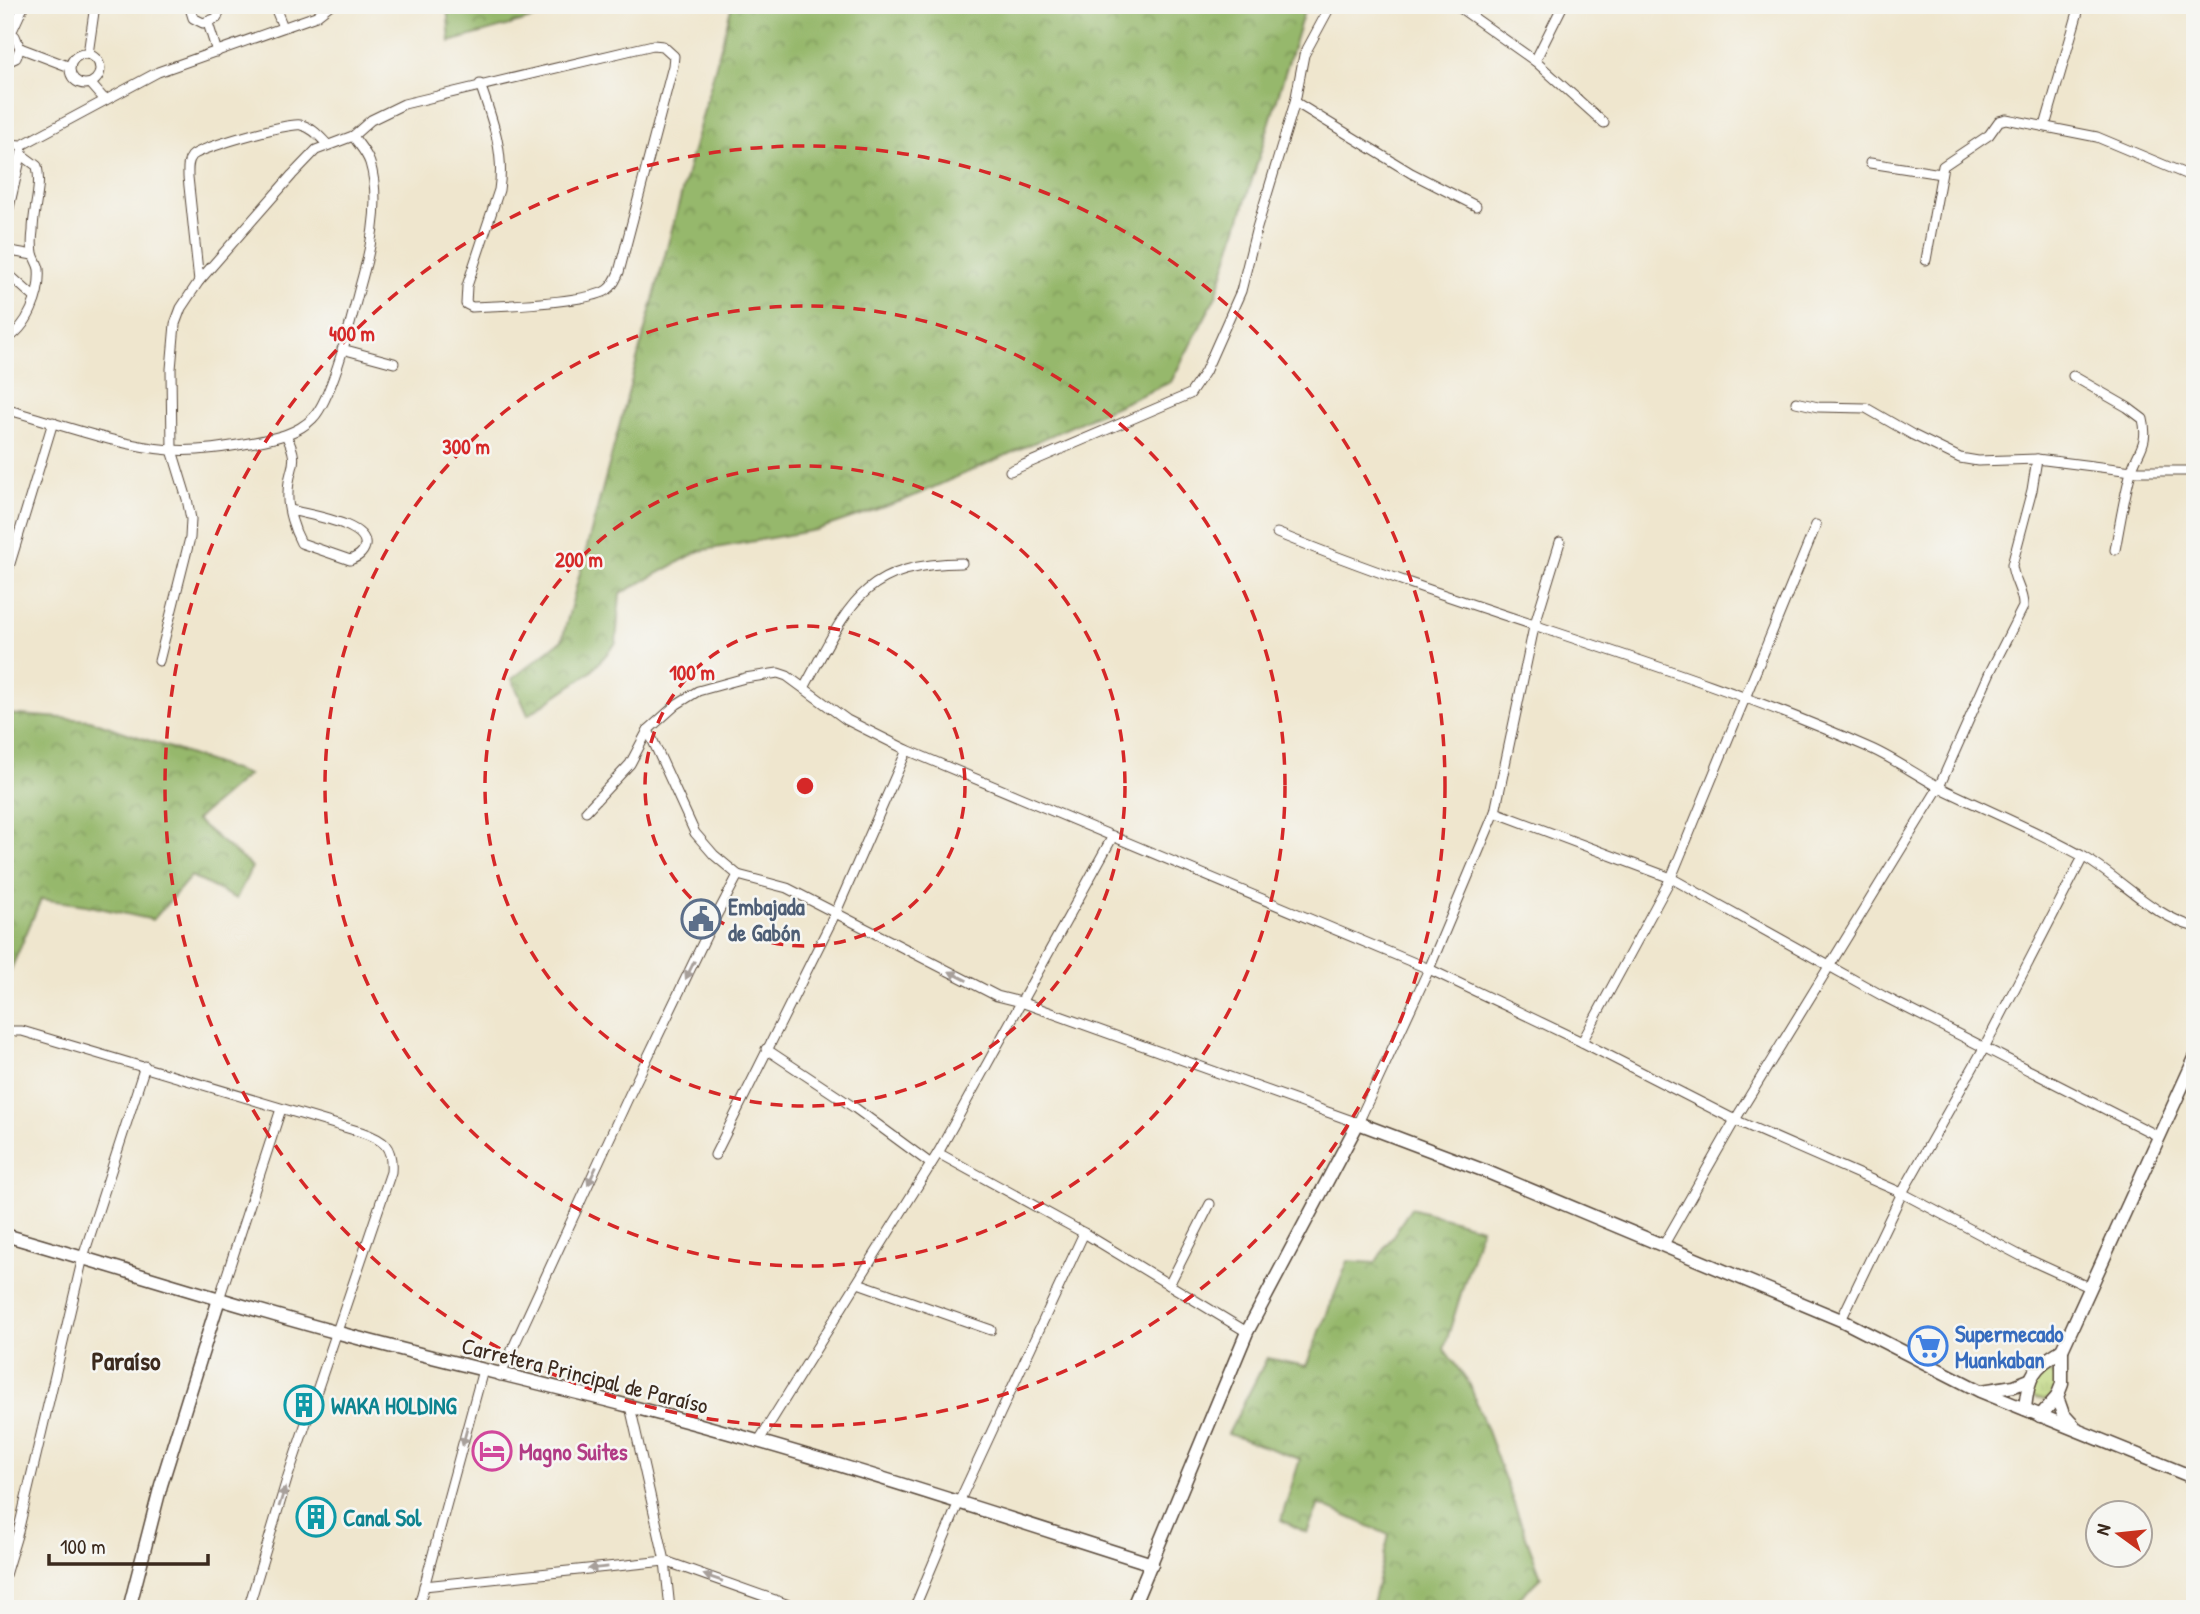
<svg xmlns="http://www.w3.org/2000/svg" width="2200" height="1614" font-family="'Patrick Hand',sans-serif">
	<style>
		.forest { fill: url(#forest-crowns); stroke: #687145; stroke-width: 2 }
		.park { fill: url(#park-tufts); stroke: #7c804d; stroke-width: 2 }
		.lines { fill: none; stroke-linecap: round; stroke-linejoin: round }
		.street-casing { stroke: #564638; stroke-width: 11 }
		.secondary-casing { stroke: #564638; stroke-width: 15 }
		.street { stroke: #fff; stroke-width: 9 }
		.secondary { stroke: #fff; stroke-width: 12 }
		.oneway { fill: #a79f9a }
		.ring { fill: none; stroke: #d62828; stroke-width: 3.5; stroke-dasharray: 12 9 }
		.labels { text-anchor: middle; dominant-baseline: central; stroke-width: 5; stroke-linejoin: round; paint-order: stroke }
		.service-label { font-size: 23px; font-weight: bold; fill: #4e5e75; stroke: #f6f6f2; text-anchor: start }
		.shop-label { font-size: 23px; font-weight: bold; fill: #366cbe; stroke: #f6f6f2; text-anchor: start }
		.street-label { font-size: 23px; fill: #3b2a1e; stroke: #f6f6f2 }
		.culture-label { font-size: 23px; font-weight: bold; fill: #0d838f; stroke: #f6f6f2; text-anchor: start }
		.hotel-label { font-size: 23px; font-weight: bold; fill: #b23c85; stroke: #f6f6f2; text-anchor: start }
		.quarter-label { font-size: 26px; font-weight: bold; fill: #3b2a1e; stroke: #f6f6f2 }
		.centre { fill: #d62828; stroke: #f6f6f2; stroke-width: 3.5 }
		.ring-label { font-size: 21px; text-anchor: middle; font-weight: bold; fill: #d62828; stroke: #f6f6f2; stroke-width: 5; stroke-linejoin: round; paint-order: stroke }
	</style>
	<defs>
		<pattern id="forest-crowns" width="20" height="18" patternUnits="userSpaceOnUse" patternTransform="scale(1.75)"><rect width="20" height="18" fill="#96b86c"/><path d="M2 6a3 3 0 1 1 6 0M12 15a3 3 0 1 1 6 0" fill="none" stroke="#7c9658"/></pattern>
		<pattern id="park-tufts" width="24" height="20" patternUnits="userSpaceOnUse" patternTransform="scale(1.75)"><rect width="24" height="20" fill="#bed77c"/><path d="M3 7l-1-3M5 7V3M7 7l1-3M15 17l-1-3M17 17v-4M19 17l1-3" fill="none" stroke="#a4b96b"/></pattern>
	</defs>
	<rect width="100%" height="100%" fill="#f6f6f2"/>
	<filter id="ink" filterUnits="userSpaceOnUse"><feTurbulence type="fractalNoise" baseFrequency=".0143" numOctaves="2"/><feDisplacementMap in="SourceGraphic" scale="14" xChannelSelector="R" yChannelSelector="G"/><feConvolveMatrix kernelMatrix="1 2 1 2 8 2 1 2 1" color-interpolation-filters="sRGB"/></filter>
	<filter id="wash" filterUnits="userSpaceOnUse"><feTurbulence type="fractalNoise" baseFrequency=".00686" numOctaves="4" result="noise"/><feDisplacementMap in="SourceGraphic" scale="28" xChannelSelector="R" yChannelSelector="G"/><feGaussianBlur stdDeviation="1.57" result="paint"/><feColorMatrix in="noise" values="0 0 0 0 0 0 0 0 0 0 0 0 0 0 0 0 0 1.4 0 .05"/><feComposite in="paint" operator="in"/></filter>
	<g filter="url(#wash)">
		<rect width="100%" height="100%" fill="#efe6ce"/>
		<g class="forest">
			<path d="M 447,5 L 580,5 L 450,42 Z"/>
			<path d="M 732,5 L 1306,5 L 1216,296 L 1171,382 L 907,499 L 816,530 L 699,551 L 620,594 L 616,643 L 591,672 L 528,715 L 512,679 L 562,640 Z"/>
			<path d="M 5,714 L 90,720 L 248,775 L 196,820 L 252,867 L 236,899 L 191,876 L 153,920 L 86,905 L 41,899 L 5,983 Z"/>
			<path d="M 1411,1208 L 1481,1228 L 1444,1349 L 1470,1385 L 1541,1577 L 1508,1609 L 1371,1609 L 1389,1535 L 1319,1504 L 1307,1533 L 1281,1520 L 1300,1459 L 1228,1434 L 1267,1358 L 1306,1366 L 1348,1261 L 1375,1263 Z"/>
		</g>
		<path class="park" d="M 2040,1371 C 2050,1371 2054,1373 2059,1381 L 2052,1396 L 2045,1400 L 2035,1398 L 2029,1392 Z"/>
	</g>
	<g filter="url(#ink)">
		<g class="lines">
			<g class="street-casing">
				<g id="street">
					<path d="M 189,5 L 193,18 L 203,23 L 217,18 L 221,5"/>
					<path d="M 274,5 L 283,27"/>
					<path d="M 1456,5 L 1535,61 L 1604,123"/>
					<path d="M 208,23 L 217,52"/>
					<path d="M 5,32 L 15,36 L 20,48 L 16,58 L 5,63"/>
					<path d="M 11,33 L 24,5"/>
					<path d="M 20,48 L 70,67"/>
					<circle cx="85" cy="69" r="15"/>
					<path d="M 88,54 L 95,5"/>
					<path d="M 1535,61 L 1563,5"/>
					<path d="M 91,84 L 105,100"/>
					<path d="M 1295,102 L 1411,173 L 1476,206"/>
					<path d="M 2045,126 L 2080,5"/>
					<path d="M 5,144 L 22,145 L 158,72 L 316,16 L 330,5"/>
					<path d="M 1870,163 L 1941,174"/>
					<path d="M 2188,174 L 2195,149"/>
					<path d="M 5,225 L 22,151"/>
					<path d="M 5,250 L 33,255"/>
					<path d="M 1926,260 L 1943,166 L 1989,135 L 1999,121 L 2006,119 L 2097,137 L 2195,178"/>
					<path d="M 5,271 L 34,297"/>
					<path d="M 199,281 L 188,177 C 188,169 187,162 192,156 C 199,148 290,122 301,125 C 312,127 320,137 327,144"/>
					<path d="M 5,340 C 28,328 41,294 39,269 C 38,263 34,259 33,253 C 32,247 32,238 33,231 C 33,209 42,188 37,166 L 22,155"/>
					<path d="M 342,349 L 394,363"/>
					<path d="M 2073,376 L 2127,407 L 2143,419 C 2149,444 2138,450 2131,472 C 2124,497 2120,524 2115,550"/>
					<path d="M 1796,402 L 1818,407 L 1866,408 L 1913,435 L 1960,458 L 1978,461 L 2037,459 L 2132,471 L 2195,471"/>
					<path d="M 5,409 C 60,424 114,445 170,450 C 198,452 228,447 255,442 C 276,438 297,434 313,418 C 334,396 353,311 362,279 C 372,244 381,199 370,163 C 367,153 359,145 353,136"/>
					<path d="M 286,435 C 302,467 288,464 288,494 C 287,509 294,530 301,543 L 350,560 C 357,557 363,554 365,546 C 369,523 307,515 291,510"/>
					<path d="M 1010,471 L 1190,394 L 1205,372 L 1241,291 L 1256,231 L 1295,102 L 1304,55 L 1331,5"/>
					<path d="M 1277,533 C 1472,613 1679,663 1872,749 C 1896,760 1918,776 1941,788 C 1988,811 2038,831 2084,857 C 2121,879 2153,916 2195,927"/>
					<path d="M 5,580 L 53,422"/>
					<path d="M 159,661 L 190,538 L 191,519 L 187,499 L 172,450 L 171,369 L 175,324 L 181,308 L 199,281 L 292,175 L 316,150 L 353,136 L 371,120 L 404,104 L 653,45 L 663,46 L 674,56 L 673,66 L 619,272 C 616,279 613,286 607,290 C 590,302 497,306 472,307 L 466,304 L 467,286 L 499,190 C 505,152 492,119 480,84"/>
					<path d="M 804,688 C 848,608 859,564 962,563"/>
					<path d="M 648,730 L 695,833 L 714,855 L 738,875"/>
					<path d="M 586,811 L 630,764 L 648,730 L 677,704 L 698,691 L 745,678 L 778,673 L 787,676 L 847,720 L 907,750"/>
					<path d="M 1495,812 L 1671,878 L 1883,996 L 2158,1136"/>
					<path d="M 5,1035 L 12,1031 L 22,1031 L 361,1132 C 384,1140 393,1146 391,1172 L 288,1476 L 248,1609"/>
					<path d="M 1582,1042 L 1671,878 L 1816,525"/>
					<path d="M 766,1049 L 855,1108 L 931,1164"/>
					<path d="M 938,1153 L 1084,1233 L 1247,1332"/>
					<path d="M 715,1155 L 836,912 L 907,750 L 1429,969 L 1582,1042 L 1735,1120 L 1902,1193 L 2021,1256 L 2089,1287"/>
					<path d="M 1663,1246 L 1735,1120 L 1939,787 L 1991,670 L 2023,607 C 2024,592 2013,580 2012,565 L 2032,490 L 2037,459"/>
					<path d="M 858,1283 L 991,1330"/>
					<path d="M 1169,1285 L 1210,1204"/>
					<path d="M 219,1299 L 281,1109"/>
					<path d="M 1841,1320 L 1902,1193 L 1984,1048 L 2083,857"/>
					<path d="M 500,1376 L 629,1096 L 711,926 L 738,875 L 787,888 L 997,996 L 1021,1002 L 1358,1123 L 1429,969 L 1495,812 L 1534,627 L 1560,542"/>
					<path d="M 630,1406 L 665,1561 L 670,1609"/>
					<path d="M 758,1442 L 938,1153 L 1113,836"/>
					<path d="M 5,1575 L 18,1532 L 83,1257 L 145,1066"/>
					<path d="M 424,1586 L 665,1561 L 800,1609"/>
					<path d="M 418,1609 L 483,1370"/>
					<path d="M 914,1609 L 959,1502 L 1084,1233"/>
				</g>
			</g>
			<g class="secondary-casing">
				<g id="secondary">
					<path d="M 5,1235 C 116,1267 227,1303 339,1333 C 435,1359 533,1381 629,1406 C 805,1451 979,1509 1152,1564"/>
					<path d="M 1982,1391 L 2014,1386 L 2029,1380"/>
					<path d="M 2057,1397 L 2063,1414 L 2075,1427"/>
					<path d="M 2025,1409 C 2028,1376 2033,1367 2062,1350"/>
					<path d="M 2040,1416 L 2057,1397 L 2062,1384 L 2062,1350 L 2195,1058"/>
					<path d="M 129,1609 L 161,1485 L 219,1299"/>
					<path d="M 1132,1609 L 1247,1332 L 1358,1123 L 1485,1171 L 1841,1320 L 1980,1391 L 2195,1478"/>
				</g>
			</g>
			<use href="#street" class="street"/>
			<use href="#secondary" class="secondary"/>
		</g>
		<defs><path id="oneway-solid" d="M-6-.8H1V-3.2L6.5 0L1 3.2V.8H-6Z" transform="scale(1.75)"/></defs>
		<g class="oneway">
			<use href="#oneway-solid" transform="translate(690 970) rotate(116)"/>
			<use href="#oneway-solid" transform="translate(958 976) rotate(-153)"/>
			<use href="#oneway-solid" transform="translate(592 1176) rotate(115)"/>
			<use href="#oneway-solid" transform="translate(465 1436) rotate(105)"/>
			<use href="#oneway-solid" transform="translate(282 1497) rotate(-73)"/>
			<use href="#oneway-solid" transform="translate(598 1568) rotate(174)"/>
			<use href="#oneway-solid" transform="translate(713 1578) rotate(-161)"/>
		</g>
	</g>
	<g class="ring">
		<circle cx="805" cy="786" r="160"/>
		<circle cx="805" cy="786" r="320"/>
		<circle cx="805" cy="786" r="480"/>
		<circle cx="805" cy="786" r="640"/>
	</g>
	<defs>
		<g id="civic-ring" transform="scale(2.0125)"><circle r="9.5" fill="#f6f6f2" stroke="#5c6f8a" stroke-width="1.5"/><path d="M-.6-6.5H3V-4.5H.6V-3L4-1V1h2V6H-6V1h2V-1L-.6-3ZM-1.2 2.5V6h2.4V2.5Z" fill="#5c6f8a"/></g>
		<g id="supermarket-ring" transform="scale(2.0125)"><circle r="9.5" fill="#f6f6f2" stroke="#3f7fe0" stroke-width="1.5"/><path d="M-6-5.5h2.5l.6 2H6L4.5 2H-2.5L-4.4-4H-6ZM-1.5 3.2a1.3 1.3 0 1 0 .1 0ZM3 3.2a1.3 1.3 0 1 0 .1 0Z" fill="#3f7fe0"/></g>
		<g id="building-ring" transform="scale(2.0125)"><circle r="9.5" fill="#f6f6f2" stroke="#0f9aa8" stroke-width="1.5"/><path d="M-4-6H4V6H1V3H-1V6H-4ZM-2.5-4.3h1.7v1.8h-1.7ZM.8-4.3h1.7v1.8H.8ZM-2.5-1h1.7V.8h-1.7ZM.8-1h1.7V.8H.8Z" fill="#0f9aa8"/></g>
		<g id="hotel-ring" transform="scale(2.0125)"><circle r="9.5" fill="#f6f6f2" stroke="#d1479c" stroke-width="1.5"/><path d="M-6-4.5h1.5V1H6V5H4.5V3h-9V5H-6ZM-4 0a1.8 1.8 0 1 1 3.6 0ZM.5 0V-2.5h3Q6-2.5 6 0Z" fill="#d1479c"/></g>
	</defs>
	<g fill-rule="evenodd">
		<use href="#civic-ring" x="701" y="919"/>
		<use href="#supermarket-ring" x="1928" y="1346"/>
		<use href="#building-ring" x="304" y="1405"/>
		<use href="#hotel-ring" x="492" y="1451"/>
		<use href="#building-ring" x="316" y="1517"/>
	</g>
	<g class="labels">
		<g class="service-label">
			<text x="728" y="906">Embajada<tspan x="728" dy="26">de Gabón</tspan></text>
		</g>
		<g class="shop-label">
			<text x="1955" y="1333">Supermecado<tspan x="1955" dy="26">Muankaban</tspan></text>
		</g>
		<g class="street-label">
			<text transform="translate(585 1375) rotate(14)">Carretera Principal de Paraíso</text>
		</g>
		<g class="culture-label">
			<text x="331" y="1405">WAKA HOLDING</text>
			<text x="343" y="1517">Canal Sol</text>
		</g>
		<g class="hotel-label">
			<text x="519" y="1451">Magno Suites</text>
		</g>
		<g class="quarter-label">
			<text x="126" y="1360">Paraíso</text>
		</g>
	</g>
	<circle cx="805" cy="786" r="10" class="centre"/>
	<g class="ring-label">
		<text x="352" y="341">400 m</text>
		<text x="466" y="454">300 m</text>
		<text x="579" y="567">200 m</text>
		<text x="692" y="680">100 m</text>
	</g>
	<rect width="2200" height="1614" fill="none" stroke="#f6f6f2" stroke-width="28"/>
	<g transform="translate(2119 1534) rotate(285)"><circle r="33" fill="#f6f6f2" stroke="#aba49d" stroke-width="2"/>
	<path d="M0-5L12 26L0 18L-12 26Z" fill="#c8321e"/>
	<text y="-10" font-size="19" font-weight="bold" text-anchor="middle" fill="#3b2a1e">N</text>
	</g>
	<path d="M49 1554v10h159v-10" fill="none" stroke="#3b2a1e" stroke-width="3.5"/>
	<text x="60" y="1554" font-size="21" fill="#3b2a1e" stroke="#f6f6f2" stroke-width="5" paint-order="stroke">100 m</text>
</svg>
